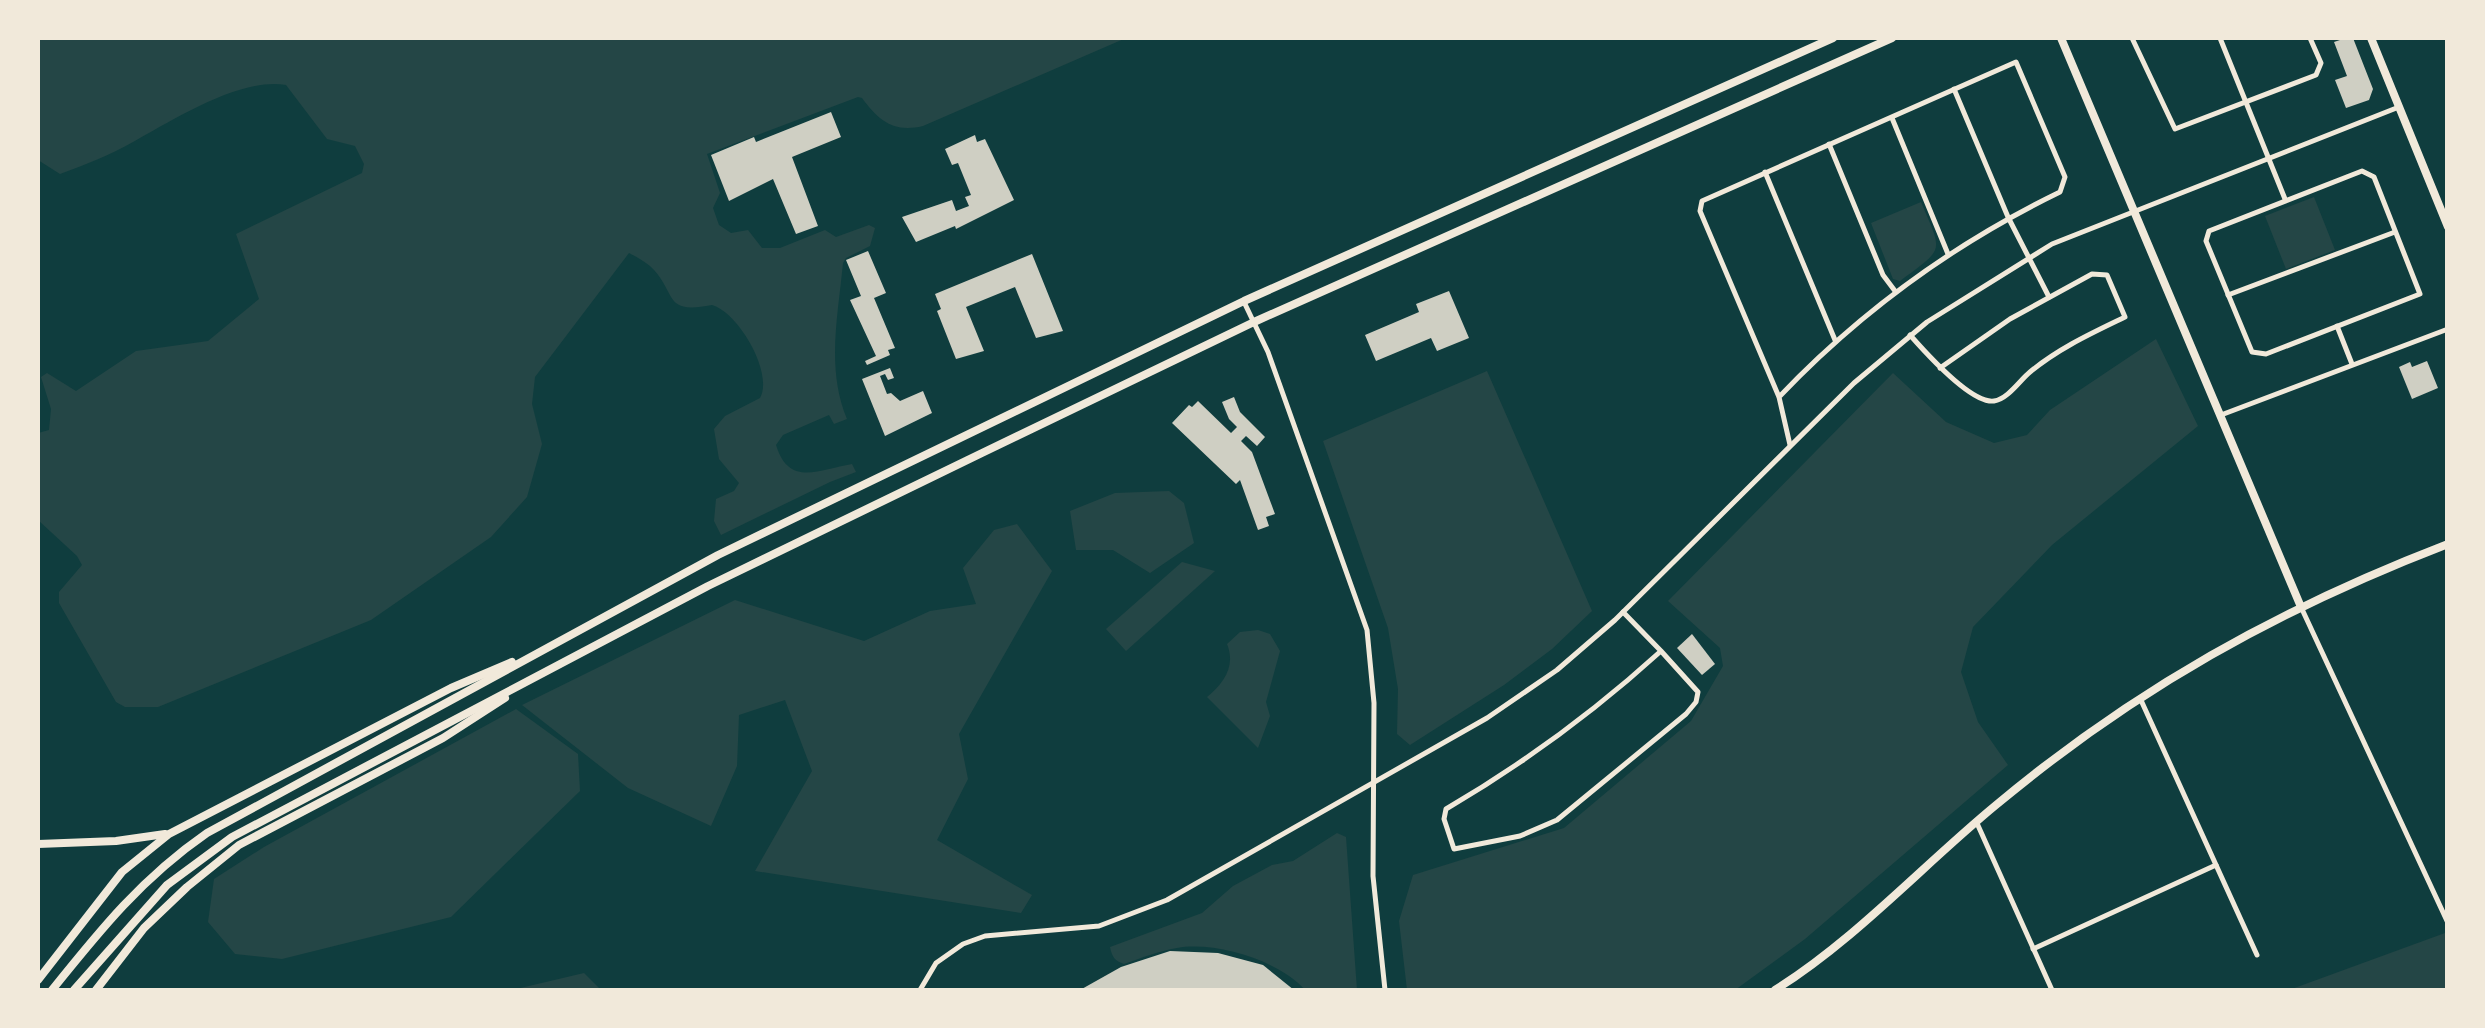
<svg xmlns="http://www.w3.org/2000/svg" width="2485" height="1028" font-family="'Titillium Web',sans-serif">
	<style>
		.green { fill: #244646 }
		.building { fill: #cfcfc3 }
		.lines { fill: none; stroke-linecap: round; stroke-linejoin: round }
		.minor { stroke: #f1e9da; stroke-width: 5 }
		.tertiary { stroke: #f1e9da; stroke-width: 8 }
		.secondary { stroke: #f1e9da; stroke-width: 8 }
	</style>
	<rect width="100%" height="100%" fill="#0f3d3e"/>
	<g class="green">
		<path d="M 38,38 L 1126,38 L 923,126 C 894,133 879,121 862,98 L 858,97 L 707,154 L 720,193 L 713,208 L 719,225 L 731,233 L 748,230 L 762,248 L 780,248 L 825,230 L 836,237 L 869,225 L 875,228 L 870,246 L 846,258 L 843,263 C 838,316 826,369 847,419 L 834,424 L 829,415 L 783,435 L 776,445 C 789,487 818,470 852,464 L 856,472 L 830,482 L 721,535 L 714,521 L 716,499 L 734,491 L 739,483 L 719,459 L 714,429 L 725,416 L 760,398 C 774,373 738,312 712,305 C 661,315 678,292 650,266 C 644,261 635,256 629,253 L 535,377 L 532,404 L 542,444 L 527,497 L 491,537 L 371,620 L 158,707 L 125,707 L 116,702 L 59,603 L 59,592 L 82,565 L 77,556 L 38,520 L 38,433 L 49,430 L 51,409 L 41,377 L 47,373 L 76,391 L 136,351 L 208,341 L 259,299 L 236,234 L 362,173 L 364,164 L 355,146 L 327,139 L 286,85 C 240,77 173,120 133,142 C 110,155 85,165 60,174 L 38,160 Z"/>
		<path d="M 2314,197 L 2335,250 L 2286,269 L 2265,216 Z"/>
		<path d="M 1921,202 C 1943,254 1945,247 1900,281 L 1893,279 L 1871,223 Z"/>
		<path d="M 2156,339 L 2198,426 L 2052,545 L 1973,627 L 1961,672 L 1978,722 L 2008,765 L 1805,939 L 1735,990 L 1407,990 L 1399,921 L 1413,875 L 1564,828 L 1691,721 L 1723,666 L 1720,648 L 1668,601 L 1893,373 L 1946,422 L 1994,443 L 2027,435 L 2050,410 Z"/>
		<path d="M 1487,371 L 1592,611 L 1552,649 L 1504,685 L 1410,745 L 1397,734 L 1398,689 L 1388,628 L 1323,441 Z"/>
		<path d="M 1169,491 L 1184,503 L 1194,543 L 1150,573 L 1113,550 L 1076,550 L 1070,511 L 1115,493 Z"/>
		<path d="M 1017,524 L 1052,571 L 959,734 L 968,779 L 937,840 L 1032,895 L 1021,913 L 755,871 L 812,771 L 785,700 L 739,715 L 737,766 L 711,826 L 628,788 L 522,705 L 735,600 L 864,641 L 930,611 L 976,604 L 963,568 L 994,530 Z"/>
		<path d="M 1182,562 L 1215,571 L 1126,651 L 1106,629 Z"/>
		<path d="M 1258,630 L 1270,634 L 1280,651 L 1266,702 L 1270,716 L 1258,748 L 1207,697 C 1224,683 1236,666 1227,644 L 1240,632 Z"/>
		<path d="M 516,709 L 578,754 L 580,791 L 451,917 L 282,959 L 235,954 L 208,922 L 214,879 L 264,847 Z"/>
		<path d="M 1337,833 L 1346,837 L 1357,990 L 1305,990 C 1280,961 1216,941 1177,948 C 1159,951 1141,958 1124,964 C 1115,961 1112,957 1110,947 L 1202,913 L 1233,886 L 1272,865 L 1293,861 Z"/>
		<path d="M 2445,933 L 2447,990 L 2289,990 Z"/>
		<path d="M 584,973 L 601,990 L 512,990 Z"/>
	</g>
	<g class="building">
		<path d="M 2346,38 L 2353,38 L 2373,89 L 2369,100 L 2346,108 L 2335,80 L 2347,76 L 2334,42 Z"/>
		<path d="M 831,112 L 841,137 L 792,157 L 818,226 L 796,234 L 773,179 L 729,201 L 711,155 L 754,137 L 756,142 Z"/>
		<path d="M 975,135 L 977,142 L 985,139 L 1014,200 L 956,229 L 955,226 L 916,242 L 902,217 L 952,200 L 956,211 L 969,206 L 965,197 L 971,195 L 958,163 L 952,165 L 945,149 Z"/>
		<path d="M 868,251 L 886,293 L 874,298 L 895,348 L 888,350 L 890,355 L 867,365 L 865,361 L 876,356 L 850,300 L 861,296 L 846,260 Z"/>
		<path d="M 1032,254 L 1063,331 L 1036,338 L 1015,287 L 966,307 L 984,351 L 956,359 L 937,311 L 941,309 L 935,294 Z"/>
		<path d="M 1449,291 L 1469,338 L 1437,351 L 1431,338 L 1376,361 L 1365,335 L 1419,312 L 1416,304 Z"/>
		<path d="M 2427,361 L 2438,388 L 2412,399 L 2399,367 L 2410,362 L 2412,367 Z"/>
		<path d="M 890,368 L 894,378 L 888,380 L 885,374 L 880,376 L 887,394 L 891,393 L 900,401 L 923,391 L 932,413 L 885,436 L 862,379 Z"/>
		<path d="M 1234,397 L 1240,412 L 1265,437 L 1257,446 L 1246,436 L 1241,441 L 1252,452 L 1275,514 L 1266,517 L 1269,526 L 1258,530 L 1240,480 L 1236,484 L 1172,423 L 1189,405 L 1192,407 L 1198,401 L 1231,433 L 1237,427 L 1229,419 L 1222,402 Z"/>
		<path d="M 1692,634 L 1715,664 L 1702,675 L 1677,648 Z"/>
		<path d="M 1170,951 L 1218,953 L 1263,965 L 1294,990 L 1080,990 L 1121,967 Z"/>
	</g>
	<g class="lines">
		<g class="minor">
			<path d="M 2132,38 L 2175,129 L 2316,75 L 2321,63 L 2310,38"/>
			<path d="M 2220,38 L 2285,199"/>
			<path d="M 1954,89 L 2008,217 L 2049,297"/>
			<path d="M 1892,118 L 1948,254"/>
			<path d="M 1829,144 L 1883,275 L 1895,291"/>
			<path d="M 2362,171 L 2374,177 L 2420,294 L 2266,354 L 2252,352 L 2206,241 L 2209,231 Z"/>
			<path d="M 1765,172 L 1835,340"/>
			<path d="M 2228,295 L 2395,232"/>
			<path d="M 1244,302 L 1268,352 L 1367,630 L 1374,703 L 1373,876 L 1385,990"/>
			<path d="M 2337,326 L 2352,364"/>
			<path d="M 1910,335 C 1925,352 1971,404 1994,401 C 2008,399 2020,380 2030,372 C 2059,348 2092,333 2125,317 L 2107,275 L 2092,274 L 2010,319 L 1940,368"/>
			<path d="M 1779,397 C 1861,311 1953,244 2060,192 L 2065,177 L 2016,62 L 1702,201 L 1700,211 L 1779,397 L 1790,445"/>
			<path d="M 2221,415 L 2448,329"/>
			<path d="M 2301,607 L 2448,923"/>
			<path d="M 1623,612 L 1661,651 C 1595,711 1523,764 1446,809 L 1444,819 L 1454,849 L 1520,836 L 1557,820 L 1686,714 L 1696,702 L 1698,692 L 1661,651"/>
			<path d="M 2140,698 L 2257,955"/>
			<path d="M 1976,821 L 2052,990"/>
			<path d="M 2033,949 L 2216,865"/>
			<path d="M 920,990 L 936,963 L 963,944 L 985,936 L 1099,926 L 1167,900 L 1487,718 L 1557,670 L 1615,620 L 1854,383 L 1927,322 L 2052,244 L 2399,107"/>
		</g>
		<g class="tertiary">
			<path d="M 2061,38 L 2301,607"/>
			<path d="M 2371,38 L 2448,227"/>
			<path d="M 1775,990 C 1856,939 1922,866 1996,805 C 2135,689 2279,609 2448,544"/>
		</g>
		<g class="secondary">
			<path d="M 38,844 L 116,841 L 165,834"/>
			<path d="M 38,980 L 122,872 L 169,834 L 451,688 L 512,662"/>
			<path d="M 52,990 C 101,929 142,878 207,833 L 718,555 L 1244,301 L 1833,38"/>
			<path d="M 74,990 L 167,885 L 232,837 L 708,586 L 982,453 L 1254,322 L 1892,38"/>
			<path d="M 96,990 L 144,928 L 187,887 L 239,845 L 443,738 L 505,698"/>
		</g>
	</g>
	<rect width="2485" height="1028" fill="none" stroke="#f1e9da" stroke-width="80"/>
</svg>
